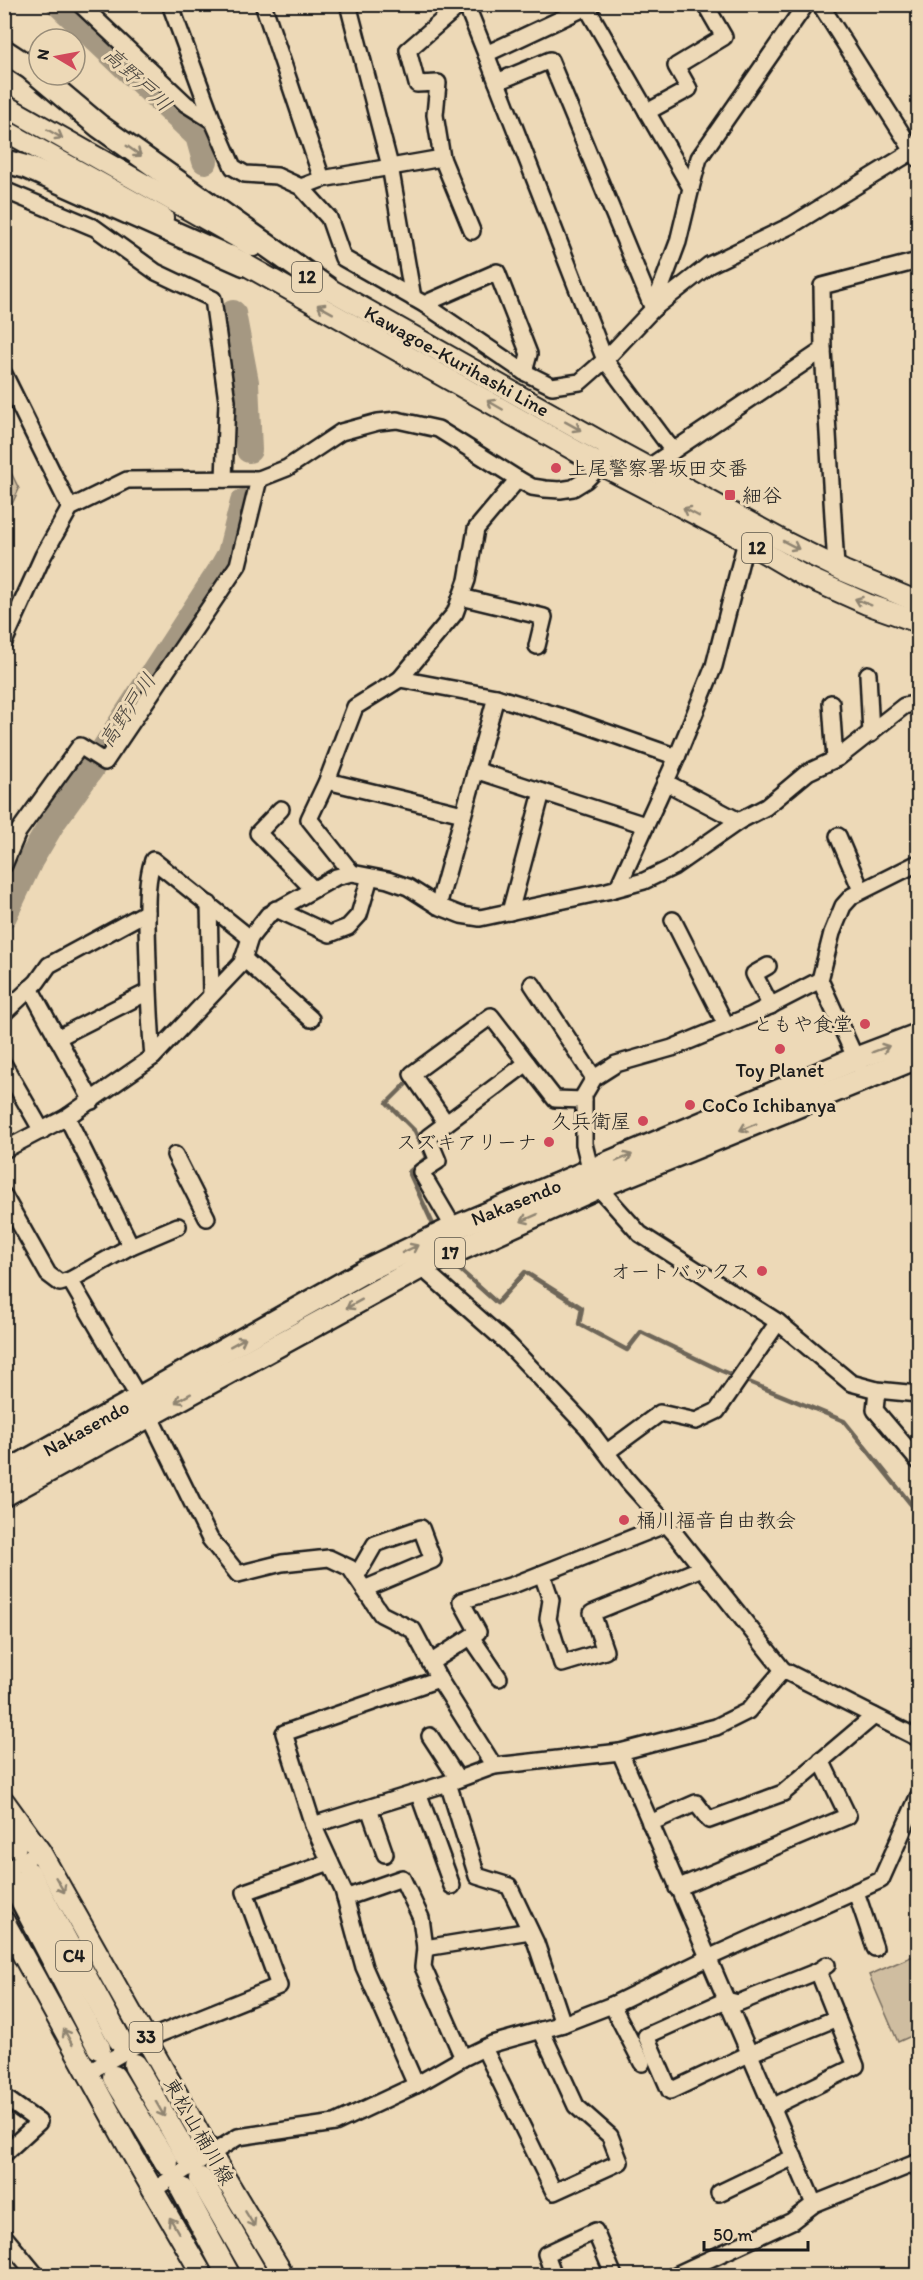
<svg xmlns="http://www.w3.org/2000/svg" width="923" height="2280" font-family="Itim,'Klee One',sans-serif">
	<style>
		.green { fill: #cfbda0; stroke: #766c5e; stroke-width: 1.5 }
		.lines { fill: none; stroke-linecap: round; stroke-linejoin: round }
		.stream { stroke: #6e6659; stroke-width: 4.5 }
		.river { stroke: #a59882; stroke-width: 26 }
		.minor-casing { stroke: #1c1c1c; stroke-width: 20 }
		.major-casing { stroke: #1c1c1c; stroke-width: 24 }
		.highway-casing { stroke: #1c1c1c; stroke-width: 27 }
		.minor { stroke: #edd9b7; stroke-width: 15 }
		.major { stroke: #edd9b7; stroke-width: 20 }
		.highway { stroke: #edd9b7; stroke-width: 22 }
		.oneway { stroke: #8f8471 }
		.poi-dot { fill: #d1495b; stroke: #edd9b7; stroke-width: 2 }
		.labels { text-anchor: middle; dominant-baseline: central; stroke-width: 6; stroke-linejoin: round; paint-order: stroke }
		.shield { fill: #edd9b7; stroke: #5b554a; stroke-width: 1.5 }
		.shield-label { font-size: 18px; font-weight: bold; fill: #1c1c1c }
		.street-label { font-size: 20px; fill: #1c1c1c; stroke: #edd9b7 }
		.poi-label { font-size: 20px; fill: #1c1c1c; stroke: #edd9b7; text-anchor: start }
		.water-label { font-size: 21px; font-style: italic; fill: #4c4740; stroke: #edd9b7 }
	</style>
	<rect width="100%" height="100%" fill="#edd9b7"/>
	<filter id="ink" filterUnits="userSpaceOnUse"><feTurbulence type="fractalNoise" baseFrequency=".0167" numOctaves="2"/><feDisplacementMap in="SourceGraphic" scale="12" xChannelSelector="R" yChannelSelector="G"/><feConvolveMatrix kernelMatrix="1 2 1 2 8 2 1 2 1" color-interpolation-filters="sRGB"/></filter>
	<g filter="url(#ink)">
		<g class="green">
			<path d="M 4,458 L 19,489 L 5,519 L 4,519 Z"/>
			<path d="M 918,1954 L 918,2033 L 898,2042 L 869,1975 Z"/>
		</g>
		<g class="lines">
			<g class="stream">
				<path d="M 407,1083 L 387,1103 L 415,1131 L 427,1157 L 409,1172 L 436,1231"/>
				<path d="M 449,1260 L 497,1303 L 525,1272 L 582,1308 L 579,1324 L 627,1350 L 641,1332 L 722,1371 L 844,1421 L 918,1513"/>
			</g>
			<g class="river">
				<path d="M 59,4 L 198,136 L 205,161"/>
				<path d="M 233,313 L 246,382 L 249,450"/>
				<path d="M 4,916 L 31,859 L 53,822 L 91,769 L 222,568 L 230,554 L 243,502"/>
			</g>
			<g class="minor-casing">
				<g id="minor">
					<path d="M 80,4 L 186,104 L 213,121"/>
					<path d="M 170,4 L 213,121 L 233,167 L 245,174 L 277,176 L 301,187 L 329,218 L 343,258 L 424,304 L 524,372 L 552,386 L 580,382 L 605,360 L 653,309 L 709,265 L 792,225 L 913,151 L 918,145"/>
					<path d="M 263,4 L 322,179"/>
					<path d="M 348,4 L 390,166 L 413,298"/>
					<path d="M 466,4 L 486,54 L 593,4"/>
					<path d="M 820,4 L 918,159"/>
					<path d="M 586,6 L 691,188 L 678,242 L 653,309"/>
					<path d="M 486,54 L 605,360 L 673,451"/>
					<path d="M 497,82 L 550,60 L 653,309"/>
					<path d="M 647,112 L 689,89 L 676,66 L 724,37 L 705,4"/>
					<path d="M 442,158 L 472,231"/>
					<path d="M 301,187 L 322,179 L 442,158 L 435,115 L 438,83 L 417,84 L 408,50 L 461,4"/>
					<path d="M 691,188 L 699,158 L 806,4"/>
					<path d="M 4,190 L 95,228 L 156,272 L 213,299 L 227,401 L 224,479"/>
					<path d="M 424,304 L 497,272 L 529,354 L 524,372"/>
					<path d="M 823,350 L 836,567"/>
					<path d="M 4,374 L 70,508"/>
					<path d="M 649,467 L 823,350 L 822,286 L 918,261"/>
					<path d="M 461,597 L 544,617 L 537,646"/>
					<path d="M 4,642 L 43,556 L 70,508 L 127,480 L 259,479 L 287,468 L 341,432 L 378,422 L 397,420 L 438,429 L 518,479 L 532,487 L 545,489 L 560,490 L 573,488 L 586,480 L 601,465 L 610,447"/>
					<path d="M 868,674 L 871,734"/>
					<path d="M 400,679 L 455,613 L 467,580 L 476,529 L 518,479"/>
					<path d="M 831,703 L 835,759"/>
					<path d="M 475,770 L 645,825"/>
					<path d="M 327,781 L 463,814"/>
					<path d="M 665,782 L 739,821"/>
					<path d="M 281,809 L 258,833 L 313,889"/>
					<path d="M 838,836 L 861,890"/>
					<path d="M 4,865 L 18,832 L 80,746 L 105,762 L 238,565 L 259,479"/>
					<path d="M 352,873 L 309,819 L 327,781 L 355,707 L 400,679 L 496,697 L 569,719 L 677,757"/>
					<path d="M 618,887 L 677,757 L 714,666 L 746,541"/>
					<path d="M 209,904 L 211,994"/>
					<path d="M 438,906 L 496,697"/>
					<path d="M 276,909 L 330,934 L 348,927 L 359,915 L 370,877"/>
					<path d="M 510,912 L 542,792"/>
					<path d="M 673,920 L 726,1025"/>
					<path d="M 243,958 L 311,1019"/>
					<path d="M 768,966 L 754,974 L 771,1006"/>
					<path d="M 820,980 L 752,1015 L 672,1048 L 616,1064 L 594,1078 L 584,1095 L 584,1144 L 591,1172 L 598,1187 L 640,1234 L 778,1322 L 851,1383 L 877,1390 L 918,1394"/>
					<path d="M 532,984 L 594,1078"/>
					<path d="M 30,988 L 92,1101"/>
					<path d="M 4,1013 L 37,982 L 49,965 L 147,912"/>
					<path d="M 57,1038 L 148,992"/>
					<path d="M 153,1057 C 149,1013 148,969 147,925 C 147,904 146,881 153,860 L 250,938"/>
					<path d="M 4,1065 L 42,1131"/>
					<path d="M 859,1066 L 820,980 L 832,933 L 843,906 L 852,896 L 918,863"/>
					<path d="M 67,1117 L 131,1246"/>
					<path d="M 446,1123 L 412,1074 L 491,1016 L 527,1063"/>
					<path d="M 4,1150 L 67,1117 L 153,1057 L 242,963 L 250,938 L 268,915 L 336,877 L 352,873 L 388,880 L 408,887 L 438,906 L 461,915 L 480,918 L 607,891 L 644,881 L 673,867 L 739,821 L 766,807 L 808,772 L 838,758 L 904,706 L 918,703"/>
					<path d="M 175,1155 L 207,1218"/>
					<path d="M 4,1196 L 48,1274 L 60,1283 L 70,1280 L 150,1417 L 210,1539 L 238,1574 L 282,1563 L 329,1558 L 350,1568 L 381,1614 L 413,1630 L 439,1679 L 494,1766"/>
					<path d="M 454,1228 L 421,1172 L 438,1161 L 428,1137 L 527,1063 L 555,1099 L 584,1100"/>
					<path d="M 421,1267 L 507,1343 L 587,1427 L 627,1480 L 676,1535 L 783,1670 L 918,1738"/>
					<path d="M 70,1280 L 131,1246 L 178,1226"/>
					<path d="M 877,1390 L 875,1410 L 918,1461"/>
					<path d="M 607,1452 L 660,1413 L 696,1421 L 717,1411 L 778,1322"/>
					<path d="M 542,1574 L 551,1600 L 548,1619 L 562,1664 L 605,1651 L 592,1613 L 702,1568"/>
					<path d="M 356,1577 L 375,1544 L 421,1528 L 433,1560 L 364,1589"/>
					<path d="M 471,1637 L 499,1678"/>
					<path d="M 430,1663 L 478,1632 L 461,1601 L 513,1585 L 667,1524"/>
					<path d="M 430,1736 L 458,1779"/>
					<path d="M 620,1752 L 814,2204"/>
					<path d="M 448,1783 L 477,1876 L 509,1886 L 536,1943 L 563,2024"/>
					<path d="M 418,1792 L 452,1886"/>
					<path d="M 369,1808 L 385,1854"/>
					<path d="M 650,1823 L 696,1803 L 709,1820 L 783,1793 L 874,1716"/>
					<path d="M 313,1825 L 284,1733 L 439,1679"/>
					<path d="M 4,1871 L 40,1851"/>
					<path d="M 677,1888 L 848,1816 L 821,1760"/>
					<path d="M 856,1892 L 875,1948"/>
					<path d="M 345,1898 L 402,1878 L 421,1918 L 425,1948 L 423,1967 L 463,2058"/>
					<path d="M 425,1948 L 530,1931"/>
					<path d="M 827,1965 L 818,1971 L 738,2003 L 726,2000 L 646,2036 L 670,2091 L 749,2054 L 837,2018"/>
					<path d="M 612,2005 L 642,2063"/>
					<path d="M 484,2048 L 554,2192 L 620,2162 L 610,2136 L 576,2106 L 541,2030"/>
					<path d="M 87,2073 L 147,2039 L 279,1986 L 245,1892 L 330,1862"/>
					<path d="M 416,2085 L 364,1967 L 343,1890 L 313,1825 L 448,1783 L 494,1766 L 620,1752 L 716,1727 L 748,1711 L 783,1670"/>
					<path d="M 4,2097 L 39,2122 L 4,2154"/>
					<path d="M 772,2107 L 856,2066 L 818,1971"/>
					<path d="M 153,2190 L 238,2137 L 335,2123 L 416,2085 L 463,2058 L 492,2044 L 563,2024 L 612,2005 L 708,1958 L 881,1880 L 918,1797"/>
					<path d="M 719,2193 L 794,2157"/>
					<path d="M 4,2236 L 37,2276"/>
					<path d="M 554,2276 L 546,2254 L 595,2231 L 614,2276"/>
					<path d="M 673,2276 L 792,2221 L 814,2204 L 918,2162"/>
				</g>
			</g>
			<g class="major-casing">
				<g id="major">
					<path d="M 4,105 L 253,246"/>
					<path d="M 4,130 L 163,218"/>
					<path d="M 230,256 L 601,465 L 726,530 L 804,576 L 867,604 L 918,622"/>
					<path d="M 315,281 L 610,447 L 789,544 L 844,571 L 918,602"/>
					<path d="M 4,1801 L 40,1851 L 211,2154 L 284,2276"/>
					<path d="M 4,1921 L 134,2157 L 203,2276"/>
				</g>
			</g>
			<g class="highway-casing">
				<g id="highway">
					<path d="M 4,51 L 30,68 L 99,126 L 327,288"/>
					<path d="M 4,161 L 26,167 L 244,264"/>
					<path d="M 4,1474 L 365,1271 L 454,1228 L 855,1059 L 918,1035"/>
					<path d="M 4,1495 L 421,1267 L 598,1187 L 918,1057"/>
					<path d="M 4,1826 L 15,1846"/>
					<path d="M 29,1873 L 120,2040"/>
					<path d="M 12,1881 L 99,2048"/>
					<path d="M 135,2065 L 186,2154"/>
					<path d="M 114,2077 L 167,2164"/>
					<path d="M 201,2179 L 257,2276"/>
					<path d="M 182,2189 L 229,2276"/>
				</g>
			</g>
			<use href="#minor" class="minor"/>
			<use href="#major" class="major"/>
			<use href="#highway" class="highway"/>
		</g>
		<defs><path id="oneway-shaft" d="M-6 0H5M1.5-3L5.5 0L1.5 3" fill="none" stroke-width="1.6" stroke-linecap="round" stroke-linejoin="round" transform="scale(1.5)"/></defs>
		<g class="oneway">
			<use href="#oneway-shaft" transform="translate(55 134) rotate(30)"/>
			<use href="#oneway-shaft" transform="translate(134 151) rotate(35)"/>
			<use href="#oneway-shaft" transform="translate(325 309) rotate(-151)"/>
			<use href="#oneway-shaft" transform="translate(495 405) rotate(-150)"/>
			<use href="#oneway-shaft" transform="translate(573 426) rotate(29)"/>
			<use href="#oneway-shaft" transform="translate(691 512) rotate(-152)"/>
			<use href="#oneway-shaft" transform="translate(791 545) rotate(27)"/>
			<use href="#oneway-shaft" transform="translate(863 602) rotate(-158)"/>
			<use href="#oneway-shaft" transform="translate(881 1049) rotate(-21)"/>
			<use href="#oneway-shaft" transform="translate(748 1127) rotate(158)"/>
			<use href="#oneway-shaft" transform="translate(624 1158) rotate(-23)"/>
			<use href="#oneway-shaft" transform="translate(529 1218) rotate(156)"/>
			<use href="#oneway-shaft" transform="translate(410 1249) rotate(-26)"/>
			<use href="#oneway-shaft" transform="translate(354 1304) rotate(151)"/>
			<use href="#oneway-shaft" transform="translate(238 1342) rotate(-29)"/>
			<use href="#oneway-shaft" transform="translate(183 1398) rotate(151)"/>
			<use href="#oneway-shaft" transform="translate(60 1885) rotate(60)"/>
			<use href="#oneway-shaft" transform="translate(68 2037) rotate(-119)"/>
			<use href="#oneway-shaft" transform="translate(160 2109) rotate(60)"/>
			<use href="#oneway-shaft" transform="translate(250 2219) rotate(59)"/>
			<use href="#oneway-shaft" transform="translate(174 2225) rotate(-120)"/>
		</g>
	</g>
	<g class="poi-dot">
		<circle cx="556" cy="468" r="6"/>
		<rect x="724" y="489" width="12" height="12" rx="3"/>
		<circle cx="865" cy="1024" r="6"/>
		<circle cx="780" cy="1049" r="6"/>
		<circle cx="690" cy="1105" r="6"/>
		<circle cx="643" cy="1121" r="6"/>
		<circle cx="549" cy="1142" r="6"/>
		<circle cx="762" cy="1271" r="6"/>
		<circle cx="624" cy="1520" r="6"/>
	</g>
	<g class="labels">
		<g class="shield">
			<rect x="292" y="262" width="30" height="30" rx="4.5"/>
			<rect x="742" y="533" width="30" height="30" rx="4.5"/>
			<rect x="435" y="1238" width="30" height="30" rx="4.5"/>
			<rect x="56" y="1941" width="36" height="30" rx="4.5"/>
			<rect x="129.5" y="2022" width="33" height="30" rx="4.5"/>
		</g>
		<g class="shield-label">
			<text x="307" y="277">12</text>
			<text x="757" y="548">12</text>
			<text x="450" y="1253">17</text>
			<text x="74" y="1956">C4</text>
			<text x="146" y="2037">33</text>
		</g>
		<g class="street-label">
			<text transform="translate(457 361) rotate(29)">Kawagoe-Kurihashi Line</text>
			<text transform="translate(516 1202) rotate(-22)">Nakasendo</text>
			<text transform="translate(86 1428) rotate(-29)">Nakasendo</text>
			<text transform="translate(199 2131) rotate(60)">東松山桶川線</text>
		</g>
		<g class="poi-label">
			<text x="568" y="468">上尾警察署坂田交番</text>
			<text x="742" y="495">細谷</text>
			<text x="853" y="1024" text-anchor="end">ともや食堂</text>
			<text x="780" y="1070" text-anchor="middle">Toy Planet</text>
			<text x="702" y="1105">CoCo Ichibanya</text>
			<text x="631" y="1121" text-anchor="end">久兵衛屋</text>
			<text x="537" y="1142" text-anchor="end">スズキアリーナ</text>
			<text x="750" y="1271" text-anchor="end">オートバックス</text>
			<text x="636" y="1520">桶川福音自由教会</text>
		</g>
		<g class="water-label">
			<text transform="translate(138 79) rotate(43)">高野戸川</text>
			<text transform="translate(127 710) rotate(-56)">高野戸川</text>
		</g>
	</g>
	<rect width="923" height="2280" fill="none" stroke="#edd9b7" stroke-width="24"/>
	<rect x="12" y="12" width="899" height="2256" fill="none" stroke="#1c1c1c" stroke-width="2" filter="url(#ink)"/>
	<g transform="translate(57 57) rotate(280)"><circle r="28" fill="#edd9b7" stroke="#998d79" stroke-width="1.5"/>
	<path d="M0-4.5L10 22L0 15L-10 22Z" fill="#d1495b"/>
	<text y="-9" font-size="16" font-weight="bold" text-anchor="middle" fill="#1c1c1c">N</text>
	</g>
	<path d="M704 2241v9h104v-9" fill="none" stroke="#1c1c1c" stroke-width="3"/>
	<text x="713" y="2241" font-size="18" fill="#1c1c1c" stroke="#edd9b7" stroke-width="4.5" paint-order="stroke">50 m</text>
</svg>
